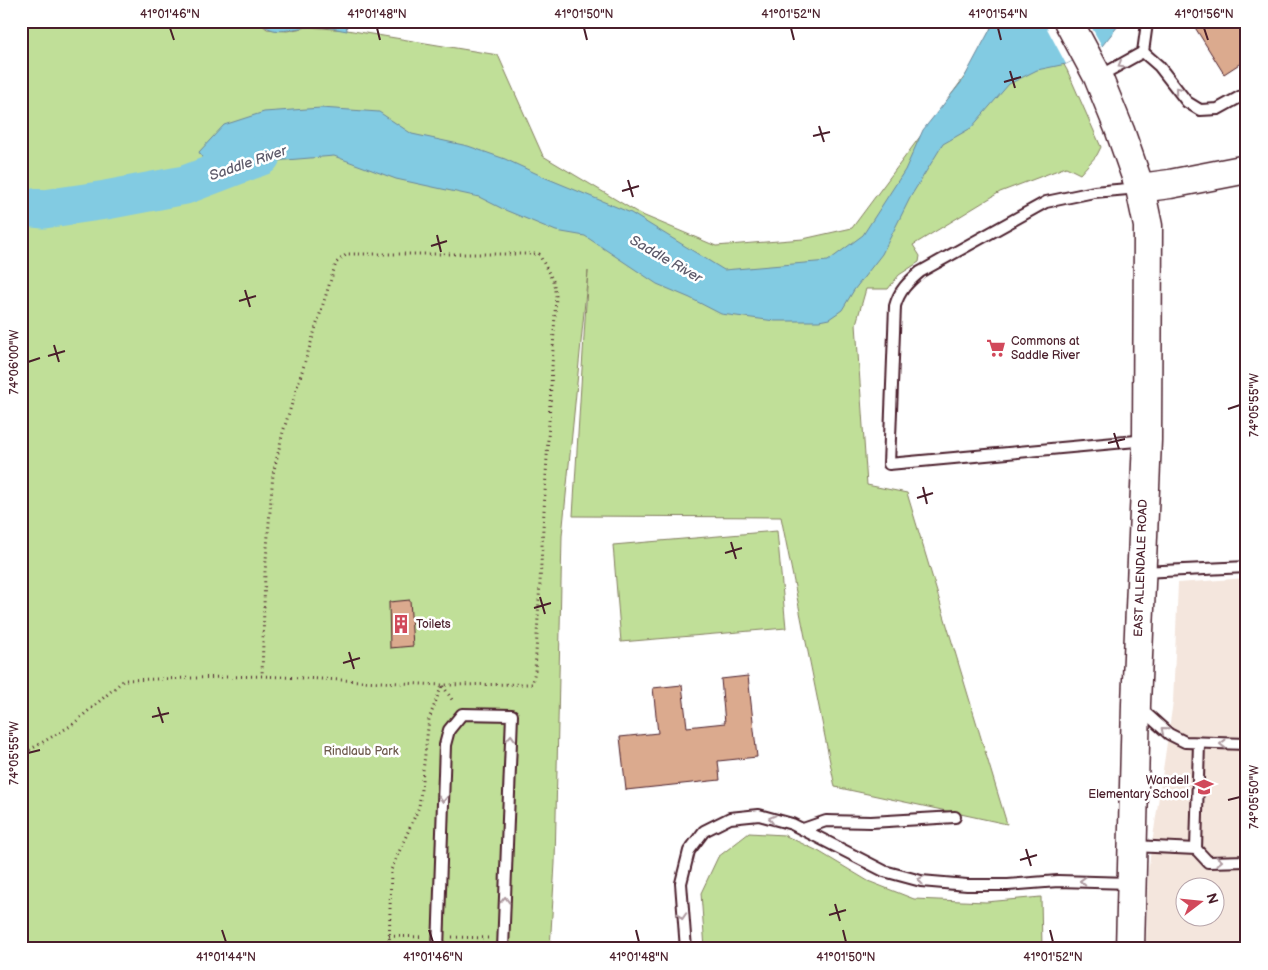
<svg xmlns="http://www.w3.org/2000/svg" width="1268" height="970" font-family="'Balsamiq Sans',sans-serif">
	<style>
		.built { fill: #f4e6dd; fill-rule: evenodd }
		.green { fill: #c0df98; stroke: #857f62 }
		.water { fill: #82cbe2; stroke: #6c8699 }
		.pier { fill: #fff }
		.lines { fill: none; stroke-linecap: round; stroke-linejoin: round }
		.river { stroke: #82cbe2; stroke-width: 39 }
		.building { fill: #dbaa8e; stroke: #4a1f2b }
		.service-casing { stroke: #4a1f2b; stroke-width: 14 }
		.secondary-casing { stroke: #4a1f2b; stroke-width: 31 }
		.path { stroke: #4a1f2b; stroke-width: 3; stroke-dasharray: 1 4; stroke-linecap: butt }
		.service { stroke: #fff; stroke-width: 10 }
		.secondary { stroke: #fff; stroke-width: 28 }
		.oneway { stroke: #ae9aa0 }
		.ticks { fill: none; stroke: #4a1f2b; stroke-width: 2 }
		.labels { text-anchor: middle; dominant-baseline: central; stroke-width: 5; stroke-linejoin: round; paint-order: stroke }
		.poi-label { font-size: 12px; fill: #4a1f2b; stroke: #fff; text-anchor: start }
		.street-label { font-size: 12px; fill: #4a1f2b; stroke: #fff }
		.park-label { font-size: 12px; fill: #6d594c; stroke: #fff }
		.water-label { font-size: 14px; font-style: italic; fill: #5e5b6b; stroke: #fff }
		.neatline { fill: none; stroke: #4a1f2b; stroke-width: 2 }
		.ticks-label { font-size: 12px; text-anchor: middle; fill: #4a1f2b }
	</style>
	<rect width="100%" height="100%" fill="#fff"/>
	<filter id="ink" filterUnits="userSpaceOnUse"><feTurbulence type="fractalNoise" baseFrequency=".02" numOctaves="2"/><feDisplacementMap in="SourceGraphic" scale="10" xChannelSelector="R" yChannelSelector="G"/><feConvolveMatrix kernelMatrix="1 2 1 2 8 2 1 2 1" color-interpolation-filters="sRGB"/></filter>
	<g filter="url(#ink)">
		<path class="built" d="M 1247,578 L 1247,949 L 1146,949 L 1148,871 L 1173,702 L 1178,583 ZM 1186,888 L 1216,888 L 1216,918 L 1186,918 Z"/>
		<g class="green">
			<path d="M 21,21 L 257,21 L 267,29 L 287,31 L 308,27 L 347,30 L 498,55 L 543,156 L 640,214 L 716,246 L 803,239 L 852,228 L 977,60 L 994,21 L 1039,21 L 1067,70 L 1101,147 L 1097,155 L 1080,174 L 1066,167 L 1000,192 L 913,245 L 920,256 L 919,262 L 899,275 L 888,289 L 866,289 L 856,324 L 867,485 L 907,493 L 1007,824 L 835,787 L 781,517 L 573,516 L 588,271 L 562,536 L 555,863 L 550,949 L 21,949 Z"/>
			<path d="M 777,531 L 786,628 L 621,642 L 613,545 Z"/>
			<path d="M 749,833 L 784,835 L 818,851 L 868,881 L 914,899 L 986,902 L 1041,897 L 1042,949 L 705,949 L 701,893 L 718,857 Z"/>
		</g>
		<g class="water">
			<path d="M 257,21 L 346,21 L 347,31 C 336,29 320,25 308,27 C 286,29 277,37 257,21 Z"/>
			<path d="M 999,21 L 1122,21 L 1102,46 L 1066,64 L 1037,70 L 1009,84 L 971,128 L 943,144 L 911,196 L 882,254 L 854,290 L 842,310 L 829,319 L 819,321 L 775,321 L 721,314 L 690,298 L 657,284 L 585,236 L 556,231 L 505,210 L 479,197 L 396,179 L 334,156 L 274,161 L 216,182 L 199,152 L 224,125 L 264,112 L 321,108 L 379,112 L 412,134 L 468,146 L 505,159 L 546,178 L 631,213 L 724,270 L 828,261 L 863,235 L 905,170 L 923,130 L 963,80 L 992,26 Z"/>
		</g>
		<path class="pier" d="M 1043,21 L 1088,21 L 1102,46 L 1066,64 Z"/>
		<g class="lines">
			<path class="river" d="M 21,207 L 44,209 L 106,200 L 185,185 L 261,156"/>
		</g>
		<g class="building">
			<path d="M 1191,21 L 1247,21 L 1247,59 L 1224,74 Z"/>
			<path d="M 410,600 L 413,646 L 390,648 L 389,602 Z"/>
			<path d="M 748,676 L 757,757 L 718,761 L 720,780 L 626,790 L 620,737 L 658,733 L 653,688 L 682,685 L 687,727 L 725,723 L 721,679 Z"/>
		</g>
		<g class="lines">
			<g class="service-casing">
				<g id="service">
					<path d="M 1143,52 L 1159,66 L 1187,102 L 1200,110 L 1218,109 L 1247,93"/>
					<path d="M 1143,52 L 1147,23 L 1149,21"/>
					<path d="M 1098,77 L 1143,52"/>
					<path d="M 1139,188 L 1094,192 L 1046,202 L 920,272 C 908,282 899,291 895,306 L 889,464 L 1147,440"/>
					<path d="M 1142,572 L 1247,567"/>
					<path d="M 1140,708 L 1169,734 L 1185,742 L 1247,744"/>
					<path d="M 803,829 L 826,821 L 871,822 L 955,817"/>
					<path d="M 1134,846 L 1196,849 L 1208,862 L 1247,861"/>
					<path d="M 1196,849 L 1199,743"/>
					<path d="M 438,949 L 445,745 L 449,730 L 462,714 L 512,715 L 503,949"/>
					<path d="M 686,949 L 681,883 L 689,851 L 704,831 L 730,818 L 759,815 L 792,824 L 884,871 L 921,881 L 967,885 L 1008,885 L 1058,881 L 1131,883"/>
				</g>
			</g>
			<g class="secondary-casing">
				<g id="secondary">
					<path d="M 1068,21 L 1098,77 L 1120,131 L 1140,188 L 1148,226 L 1147,440 L 1136,704 L 1130,949"/>
					<path d="M 1140,188 L 1170,184 L 1247,169"/>
				</g>
			</g>
			<g class="path">
				<path d="M 443,686 L 453,701"/>
				<path d="M 21,755 L 72,725 L 124,680 L 262,676 L 442,685 L 532,684 L 535,671 L 556,296 L 553,281 L 539,254 L 347,254 L 336,263 L 283,432 L 273,474 L 265,572 L 262,676"/>
				<path d="M 389,936 L 424,937"/>
				<path d="M 452,937 L 489,938"/>
				<path d="M 389,949 L 391,870 L 419,807 L 429,719 L 442,685"/>
			</g>
			<use href="#service" class="service"/>
			<use href="#secondary" class="secondary"/>
		</g>
		<defs><path id="oneway-chevron" d="M-2-3.5L2.5 0L-2 3.5" fill="none" stroke-width="1.6" stroke-linecap="round" stroke-linejoin="round" transform="scale(1.25)"/></defs>
		<g class="oneway">
			<use href="#oneway-chevron" transform="translate(1121 65) rotate(150)"/>
			<use href="#oneway-chevron" transform="translate(1178 90) rotate(-128)"/>
			<use href="#oneway-chevron" transform="translate(1164 730) rotate(-140)"/>
			<use href="#oneway-chevron" transform="translate(511 738) rotate(-88)"/>
			<use href="#oneway-chevron" transform="translate(1223 744) rotate(-180)"/>
			<use href="#oneway-chevron" transform="translate(443 799) rotate(92)"/>
			<use href="#oneway-chevron" transform="translate(772 819) rotate(-165)"/>
			<use href="#oneway-chevron" transform="translate(1219 861) rotate(-1)"/>
			<use href="#oneway-chevron" transform="translate(921 880) rotate(-170)"/>
			<use href="#oneway-chevron" transform="translate(1083 881) rotate(-178)"/>
			<use href="#oneway-chevron" transform="translate(505 900) rotate(-88)"/>
			<use href="#oneway-chevron" transform="translate(682 916) rotate(87)"/>
		</g>
	</g>
	<path class="ticks" d="M 170,28 L 174,40M 377,28 L 380,40M 584,28 L 587,40M 791,28 L 794,40M 998,28 L 1001,40M 1204,28 L 1208,40M 1010,71 L 1015,88M 1004,82 L 1021,77M 819,126 L 824,142M 813,136 L 830,132M 628,180 L 633,197M 622,191 L 639,186M 437,235 L 441,252M 431,246 L 447,241M 245,290 L 250,307M 239,301 L 256,296M 54,345 L 59,362M 48,356 L 65,351M 28,362 L 40,358M 1228,409 L 1240,405M 1114,433 L 1119,449M 1108,443 L 1125,439M 923,487 L 927,504M 917,498 L 933,493M 731,542 L 736,559M 725,553 L 742,548M 540,597 L 545,614M 534,608 L 551,603M 349,652 L 354,669M 343,663 L 360,658M 158,707 L 163,723M 152,717 L 169,713M 28,753 L 40,750M 1228,800 L 1240,797M 1026,849 L 1031,866M 1020,860 L 1037,855M 835,904 L 840,921M 829,915 L 846,910M 222,930 L 226,942M 429,930 L 433,942M 636,930 L 639,942M 843,930 L 846,942M 1050,930 L 1053,942"/>
	<defs>
		<g id="supermarket-bare" transform="scale(1.5)"><path d="M-6-5.5h2.5l.6 2H6L4.5 2H-2.5L-4.4-4H-6ZM-1.5 3.2a1.3 1.3 0 1 0 .1 0ZM3 3.2a1.3 1.3 0 1 0 .1 0Z" fill="#d1495b" stroke="#fff" stroke-width="2.5" paint-order="stroke"/></g>
		<g id="building-bare" transform="scale(1.5)"><path d="M-4-6H4V6H1V3H-1V6H-4ZM-2.5-4.3h1.7v1.8h-1.7ZM.8-4.3h1.7v1.8H.8ZM-2.5-1h1.7V.8h-1.7ZM.8-1h1.7V.8H.8Z" fill="#d1495b" stroke="#fff" stroke-width="2.5" paint-order="stroke"/></g>
		<g id="school-bare" transform="scale(1.5)"><path d="M0-5L7-2L0 1L-7-2ZM-4 1L0 2.5L4 1V4Q0 6-4 4Z" fill="#d1495b" stroke="#fff" stroke-width="2.5" paint-order="stroke"/></g>
	</defs>
	<g fill-rule="evenodd">
		<use href="#supermarket-bare" x="996" y="348"/>
		<use href="#building-bare" x="401" y="624"/>
		<use href="#school-bare" x="1204" y="787"/>
	</g>
	<g class="labels">
		<g class="poi-label">
			<text x="1011" y="341">Commons at<tspan x="1011" dy="14">Saddle River</tspan></text>
			<text x="416" y="624">Toilets</text>
			<text x="1189" y="780" text-anchor="end">Wandell<tspan x="1189" dy="14">Elementary School</tspan></text>
		</g>
		<g class="street-label">
			<text transform="translate(1141 568) rotate(-88)">EAST ALLENDALE ROAD</text>
		</g>
		<g class="park-label">
			<text x="361" y="751">Rindlaub Park</text>
		</g>
		<g class="water-label">
			<text transform="translate(248 163) rotate(-19)">Saddle River</text>
			<text transform="translate(666 259) rotate(30)">Saddle River</text>
		</g>
	</g>
	<rect width="1268" height="970" fill="none" stroke="#fff" stroke-width="55"/>
	<g transform="translate(1200 902) rotate(74)"><circle r="24" fill="#ffffff" stroke="#b7a5aa"/>
	<path d="M0-4L9 19L0 12L-9 19Z" fill="#d1495b"/>
	<text y="-8" font-size="14" font-weight="bold" text-anchor="middle" fill="#4a1f2b">N</text>
	</g>
	<rect x="28" y="28" width="1212" height="914" class="neatline"/>
	<g class="ticks-label">
		<text x="170" y="18">41°01'46"N</text>
		<text x="377" y="18">41°01'48"N</text>
		<text x="584" y="18">41°01'50"N</text>
		<text x="791" y="18">41°01'52"N</text>
		<text x="998" y="18">41°01'54"N</text>
		<text x="1204" y="18">41°01'56"N</text>
		<text transform="translate(14 362) rotate(-90)" y="4">74°06'00"W</text>
		<text transform="translate(1254 405) rotate(-90)" y="4">74°05'55"W</text>
		<text transform="translate(14 753) rotate(-90)" y="4">74°05'55"W</text>
		<text transform="translate(1254 797) rotate(-90)" y="4">74°05'50"W</text>
		<text x="226" y="961">41°01'44"N</text>
		<text x="433" y="961">41°01'46"N</text>
		<text x="639" y="961">41°01'48"N</text>
		<text x="846" y="961">41°01'50"N</text>
		<text x="1053" y="961">41°01'52"N</text>
	</g>
</svg>
